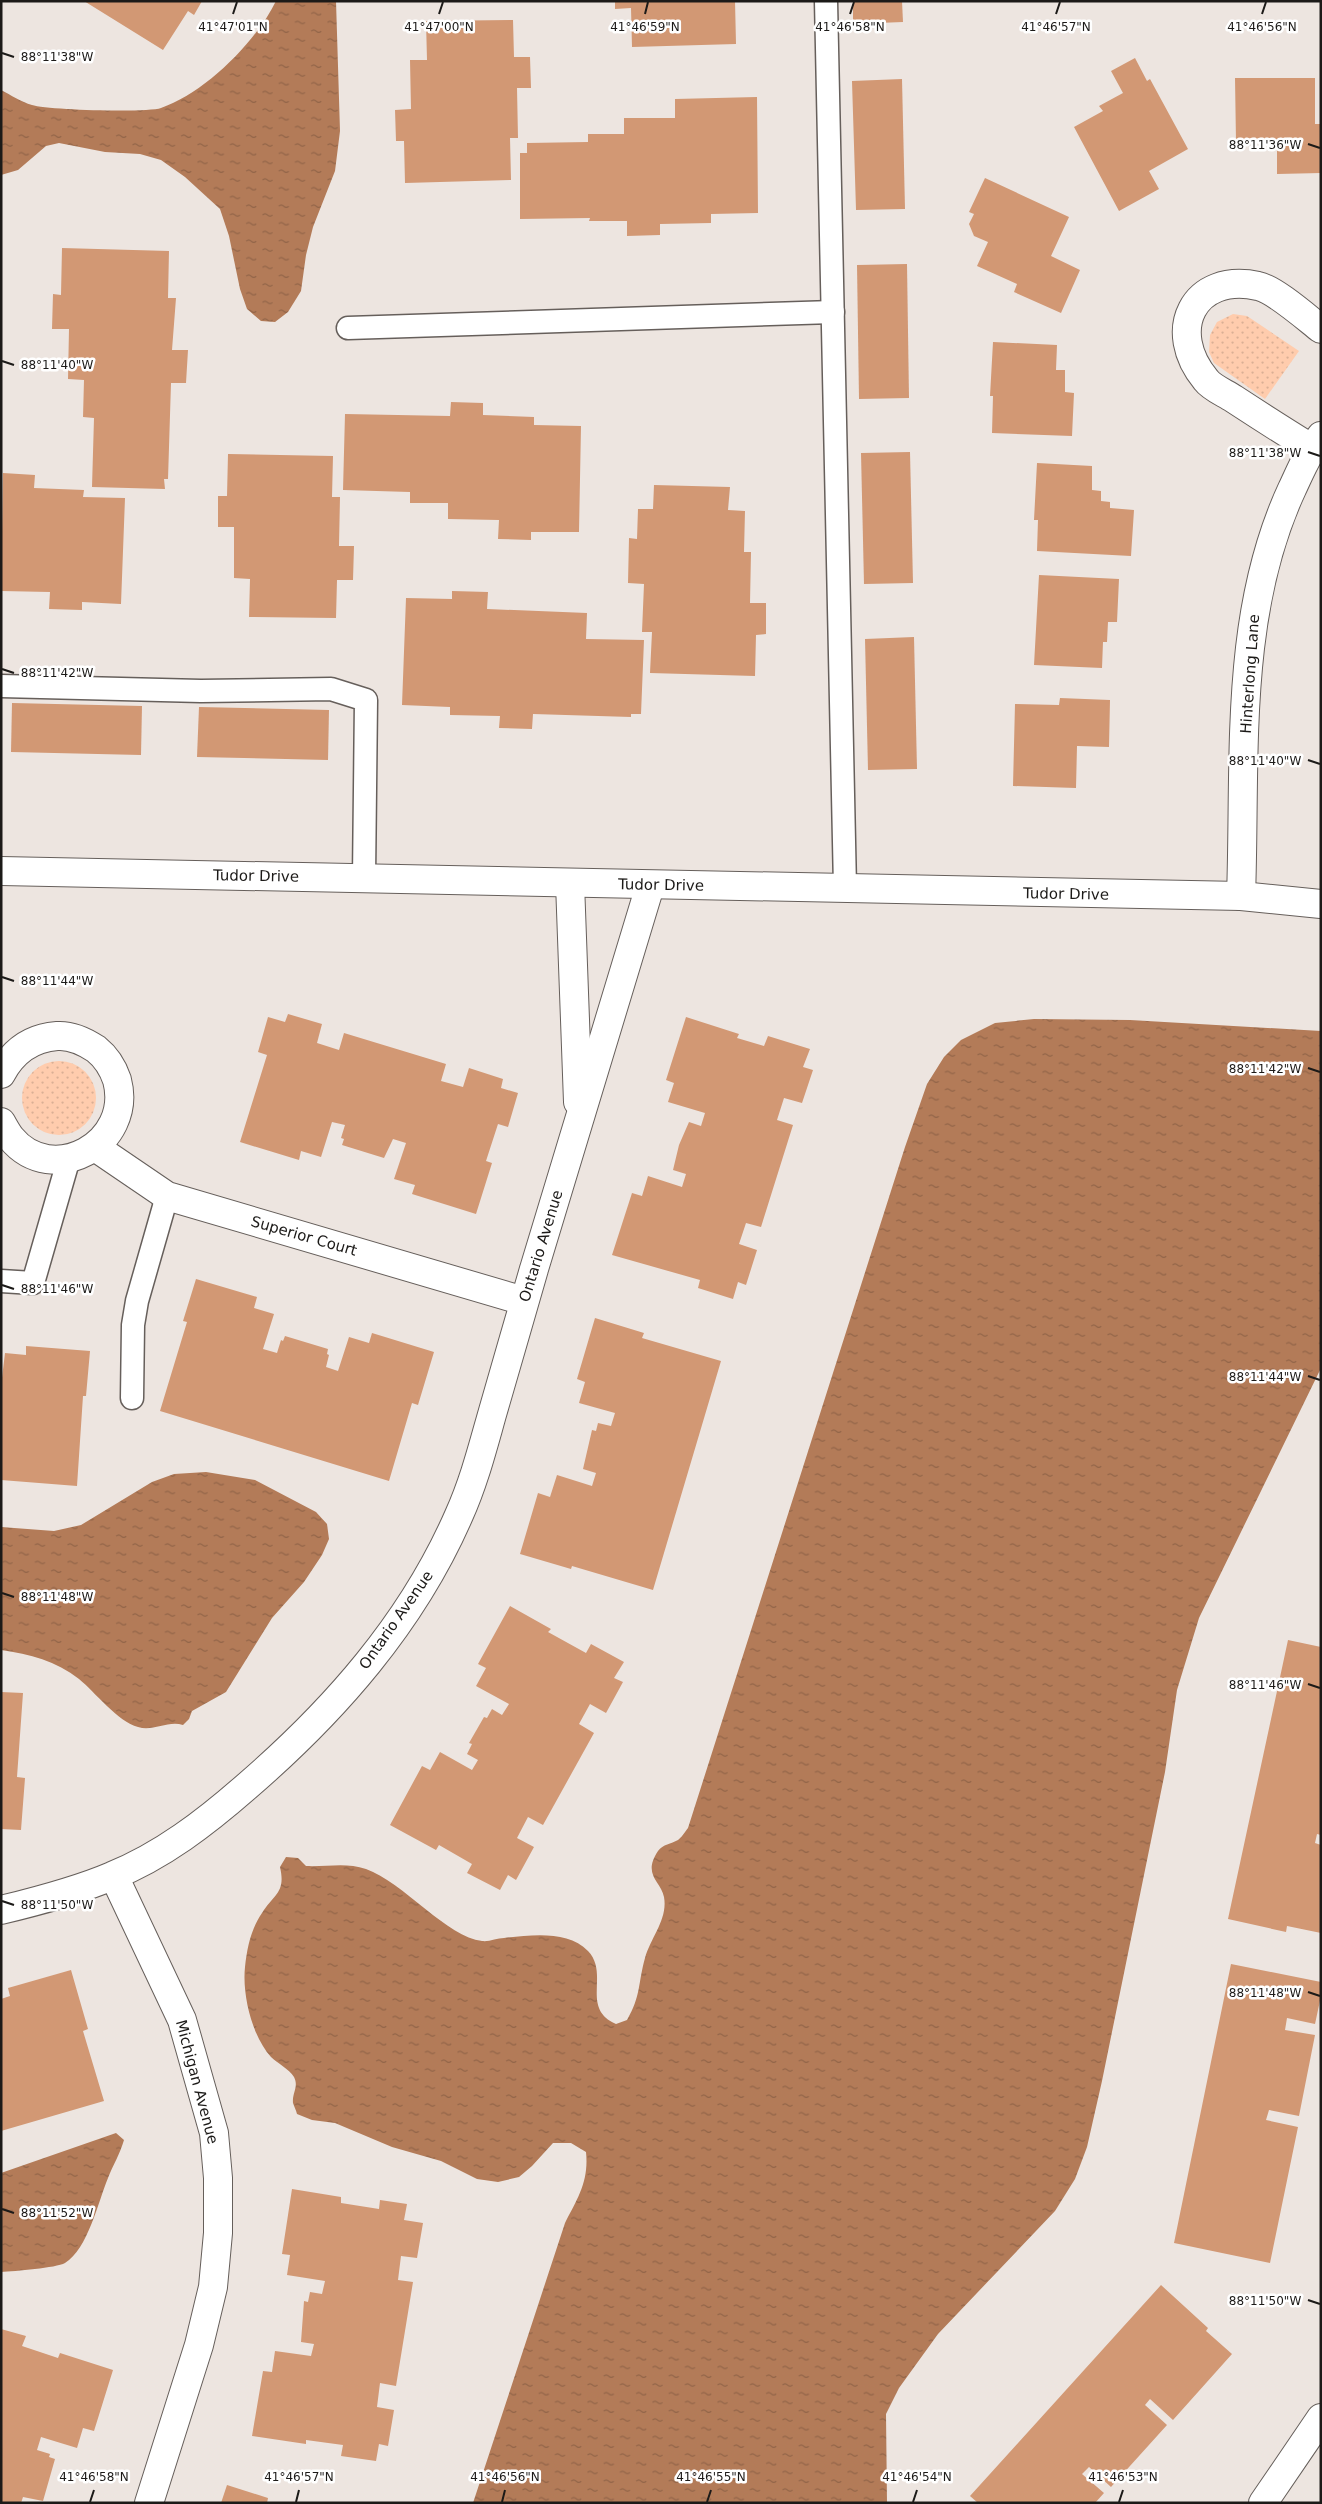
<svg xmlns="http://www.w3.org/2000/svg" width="1322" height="2504" font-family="'DejaVu Sans',sans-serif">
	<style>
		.grass { fill: url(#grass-dots) }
		.water { fill: url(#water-ripples) }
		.building { fill: #d29874 }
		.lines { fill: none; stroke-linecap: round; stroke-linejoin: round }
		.lane-casing { stroke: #665f5b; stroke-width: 25 }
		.street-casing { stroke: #665f5b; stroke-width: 30 }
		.lane { stroke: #fff; stroke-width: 22 }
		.street { stroke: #fff; stroke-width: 28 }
		.ticks { fill: none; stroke: #1c1a18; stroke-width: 2 }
		.labels { text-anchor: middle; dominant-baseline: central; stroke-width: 5; stroke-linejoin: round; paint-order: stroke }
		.street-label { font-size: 15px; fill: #1c1a18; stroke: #fff }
		.ticks-label { font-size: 12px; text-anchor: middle; fill: #1c1a18; stroke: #fff; stroke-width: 5; stroke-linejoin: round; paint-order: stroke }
	</style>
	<defs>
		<pattern id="grass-dots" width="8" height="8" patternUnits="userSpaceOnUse" patternTransform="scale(1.25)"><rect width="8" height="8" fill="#ffccad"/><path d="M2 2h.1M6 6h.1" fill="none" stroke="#daaf94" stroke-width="1.8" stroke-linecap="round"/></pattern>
		<pattern id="water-ripples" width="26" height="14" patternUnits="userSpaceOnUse" patternTransform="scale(1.25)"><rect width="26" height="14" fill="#b37b58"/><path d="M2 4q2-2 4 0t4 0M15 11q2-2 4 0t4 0" fill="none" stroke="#916448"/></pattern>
	</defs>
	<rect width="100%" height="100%" fill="#ede5e0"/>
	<g class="grass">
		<path d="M 1233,314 L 1247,316 L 1299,351 L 1265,399 L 1214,363 L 1209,352 L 1210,335 L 1217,322 Z"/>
		<circle cx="59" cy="1098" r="37"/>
	</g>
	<g class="water">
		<path d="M 276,1 L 336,1 L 340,131 L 335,171 L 313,227 L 306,255 L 301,291 L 288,312 L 275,322 L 261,321 L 247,309 L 240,289 L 229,236 L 220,209 L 185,177 L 161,160 L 140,154 L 105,152 L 59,143 L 46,146 L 18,170 L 1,175 L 1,90 C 11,95 21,102 32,105 C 47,110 147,113 161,108 C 205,93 256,42 276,1 Z"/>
		<path d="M 1034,1019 L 1130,1020 L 1321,1031 L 1321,1368 L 1199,1618 L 1177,1690 L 1165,1772 L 1102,2081 L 1087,2147 L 1075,2179 L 1055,2211 L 938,2334 L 899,2388 L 886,2414 L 887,2503 L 473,2503 L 565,2223 C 578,2198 589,2181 586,2152 L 571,2143 L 553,2143 L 532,2166 L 519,2177 L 498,2182 L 477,2179 L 441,2161 L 392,2147 L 335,2123 L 312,2120 L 297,2114 C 296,2110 294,2106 293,2103 C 292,2093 299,2087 294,2077 C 289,2069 277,2063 271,2057 C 252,2036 242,1995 245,1967 C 247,1948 251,1929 262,1913 C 274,1894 286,1893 280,1867 L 286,1857 L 298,1858 L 306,1866 C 327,1867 346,1862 366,1869 C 403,1882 448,1938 482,1941 C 489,1942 497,1938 504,1938 C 531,1935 568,1930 588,1951 C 610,1974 580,2008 616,2024 L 627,2020 C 641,1996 638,1983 645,1958 C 651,1937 668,1919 664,1897 C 661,1881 642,1875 658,1851 C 663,1844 671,1844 678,1840 C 681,1838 685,1832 688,1828 L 905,1147 L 927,1084 L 944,1057 L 961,1040 L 995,1023 Z"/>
		<path d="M 206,1472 L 255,1480 L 316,1512 L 327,1524 L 329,1539 L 322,1555 L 304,1582 L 272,1618 L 226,1692 L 192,1711 L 189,1719 L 183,1725 C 168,1720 153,1732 138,1727 C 118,1722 95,1692 79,1679 C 56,1661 30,1654 1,1650 L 1,1527 L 54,1531 L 81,1525 L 152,1482 L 174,1474 Z"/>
		<path d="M 116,2133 L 124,2140 C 120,2154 113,2165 108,2178 C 98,2202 88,2249 65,2263 C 56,2268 15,2271 1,2272 L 1,2173 Z"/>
	</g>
	<g class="building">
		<path d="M 84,1 L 202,1 L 194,15 L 188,11 L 163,50 Z"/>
		<path d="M 615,1 L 735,1 L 736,44 L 632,47 L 631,8 L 615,9 Z"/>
		<path d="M 853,1 L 902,1 L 903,22 L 853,24 Z"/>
		<path d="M 513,20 L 514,57 L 530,57 L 531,88 L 517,88 L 518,138 L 510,138 L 511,180 L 405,183 L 404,141 L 396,141 L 395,110 L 411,109 L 410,60 L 427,60 L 426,21 Z"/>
		<path d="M 1135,58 L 1147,81 L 1150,79 L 1188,149 L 1149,171 L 1159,189 L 1119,211 L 1074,127 L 1103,111 L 1099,106 L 1123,93 L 1111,71 Z"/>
		<path d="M 1235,78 L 1315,78 L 1315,124 L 1321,124 L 1321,173 L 1277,174 L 1277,141 L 1236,142 Z"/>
		<path d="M 902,79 L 905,209 L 856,210 L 852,81 Z"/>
		<path d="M 757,97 L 758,213 L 711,214 L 711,223 L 660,224 L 660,235 L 627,236 L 627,221 L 589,221 L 590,218 L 520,219 L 520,153 L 527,153 L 527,143 L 588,142 L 588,134 L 624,134 L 624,118 L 675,118 L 675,99 Z"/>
		<path d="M 985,178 L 1069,217 L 1051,256 L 1080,270 L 1061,313 L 1014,292 L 1017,284 L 977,266 L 988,242 L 974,236 L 969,224 L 974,214 L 969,212 Z"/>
		<path d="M 62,248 L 169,251 L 168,298 L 176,298 L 172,350 L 188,350 L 186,383 L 171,383 L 168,479 L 164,479 L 165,489 L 92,487 L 94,418 L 83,417 L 84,380 L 68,379 L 69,329 L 52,329 L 53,294 L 61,295 Z"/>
		<path d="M 907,264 L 909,398 L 859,399 L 857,265 Z"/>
		<path d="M 993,342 L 1057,345 L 1056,370 L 1065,370 L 1065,392 L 1074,393 L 1072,436 L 992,433 L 993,396 L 990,396 Z"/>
		<path d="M 451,402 L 483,403 L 483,415 L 534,417 L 534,425 L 581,426 L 579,532 L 531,532 L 531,540 L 498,539 L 499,520 L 448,519 L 448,503 L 410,503 L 410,492 L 343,490 L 345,414 L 450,416 Z"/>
		<path d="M 910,452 L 913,583 L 864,584 L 861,453 Z"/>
		<path d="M 228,454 L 333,456 L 332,497 L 340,497 L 339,546 L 354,546 L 353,580 L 337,580 L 336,618 L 249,617 L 250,579 L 234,578 L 234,527 L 218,527 L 218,496 L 227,496 Z"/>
		<path d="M 1037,463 L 1092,466 L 1092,490 L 1101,491 L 1101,501 L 1110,502 L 1110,508 L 1134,510 L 1131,556 L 1037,551 L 1038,520 L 1034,520 Z"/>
		<path d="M 3,473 L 35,475 L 34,488 L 84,490 L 83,497 L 125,498 L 121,604 L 82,602 L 82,610 L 49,609 L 50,592 L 1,591 Z"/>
		<path d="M 654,485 L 730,487 L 728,510 L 745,511 L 744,552 L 751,552 L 750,603 L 766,603 L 766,634 L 756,635 L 755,676 L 650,673 L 652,632 L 642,632 L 644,584 L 628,583 L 629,538 L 637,539 L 638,509 L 653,509 Z"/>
		<path d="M 1039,575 L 1119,579 L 1117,622 L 1108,622 L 1107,642 L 1103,642 L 1102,668 L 1034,665 Z"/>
		<path d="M 452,591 L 488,592 L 487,609 L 587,613 L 586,639 L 644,640 L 641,714 L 631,714 L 631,717 L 533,714 L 532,729 L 499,728 L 500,716 L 450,715 L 450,707 L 402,705 L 406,598 L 452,599 Z"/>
		<path d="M 914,637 L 917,769 L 868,770 L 865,639 Z"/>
		<path d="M 1060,698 L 1110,700 L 1109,747 L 1077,746 L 1076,788 L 1013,786 L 1015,704 L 1059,705 Z"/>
		<path d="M 12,703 L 142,706 L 141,755 L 11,752 Z"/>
		<path d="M 199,707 L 329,710 L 328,760 L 197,757 Z"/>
		<path d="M 288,1014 L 322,1024 L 317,1043 L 339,1050 L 344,1033 L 446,1064 L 441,1081 L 463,1087 L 469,1068 L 503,1079 L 501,1088 L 518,1093 L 508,1127 L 498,1124 L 486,1161 L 492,1163 L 476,1214 L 412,1194 L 415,1185 L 394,1179 L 406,1143 L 393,1139 L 384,1158 L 342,1145 L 344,1139 L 341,1138 L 345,1125 L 332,1122 L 321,1157 L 301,1151 L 299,1160 L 240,1142 L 267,1055 L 258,1052 L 268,1017 L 285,1022 Z"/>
		<path d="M 686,1017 L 739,1034 L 737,1038 L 764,1046 L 768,1036 L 810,1049 L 803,1067 L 813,1070 L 802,1103 L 784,1098 L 777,1120 L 793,1125 L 761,1227 L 746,1223 L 739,1244 L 757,1250 L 746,1285 L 738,1282 L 733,1299 L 698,1288 L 700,1280 L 612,1255 L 632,1193 L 642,1196 L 648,1176 L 682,1187 L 686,1174 L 673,1170 L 679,1145 L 689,1122 L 701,1126 L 705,1113 L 668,1102 L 674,1083 L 666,1080 Z"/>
		<path d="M 196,1279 L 257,1297 L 254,1308 L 274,1314 L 263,1349 L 277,1353 L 281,1340 L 283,1341 L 285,1336 L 328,1349 L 327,1354 L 329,1355 L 326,1367 L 338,1371 L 349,1337 L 369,1343 L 372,1333 L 434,1352 L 418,1405 L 412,1403 L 389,1481 L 160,1411 L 187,1322 L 183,1321 Z"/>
		<path d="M 595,1318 L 644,1333 L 642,1338 L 721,1361 L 653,1590 L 572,1566 L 571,1569 L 520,1554 L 538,1493 L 550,1497 L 557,1475 L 592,1486 L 596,1473 L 583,1469 L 592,1430 L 596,1431 L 598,1423 L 611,1426 L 615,1413 L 579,1403 L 585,1382 L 577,1379 Z"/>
		<path d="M 26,1346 L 90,1351 L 86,1396 L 83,1396 L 77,1486 L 1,1480 L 1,1386 L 5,1353 L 26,1355 Z"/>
		<path d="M 510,1606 L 551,1629 L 548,1632 L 586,1653 L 591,1644 L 624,1662 L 614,1678 L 623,1682 L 606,1713 L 590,1704 L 579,1724 L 594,1733 L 543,1825 L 528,1817 L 517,1838 L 534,1847 L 516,1880 L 508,1875 L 500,1890 L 467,1873 L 472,1864 L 439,1845 L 436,1850 L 390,1825 L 422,1766 L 430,1770 L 440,1752 L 472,1770 L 478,1760 L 467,1754 L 472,1744 L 469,1743 L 484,1717 L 487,1718 L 492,1709 L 502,1715 L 509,1704 L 476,1686 L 486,1668 L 478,1664 Z"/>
		<path d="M 1288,1640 L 1321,1647 L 1321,1835 L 1317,1834 L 1315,1843 L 1321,1845 L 1321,1933 L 1287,1926 L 1286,1932 L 1228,1919 Z"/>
		<path d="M 1,1692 L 23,1693 L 17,1777 L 25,1778 L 21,1830 L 1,1829 Z"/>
		<path d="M 1231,1964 L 1321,1982 L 1321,1996 L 1315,2024 L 1287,2018 L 1285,2030 L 1315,2035 L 1299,2116 L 1269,2110 L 1266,2120 L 1298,2127 L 1270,2263 L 1174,2243 Z"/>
		<path d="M 71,1970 L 88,2029 L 83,2031 L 104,2101 L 1,2131 L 1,1999 L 10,1996 L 8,1988 Z"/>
		<path d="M 292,2189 L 341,2197 L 341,2203 L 379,2209 L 380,2200 L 407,2204 L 404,2220 L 423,2223 L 417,2258 L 401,2256 L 398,2280 L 413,2282 L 396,2386 L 380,2383 L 377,2407 L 394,2410 L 388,2446 L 379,2444 L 376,2461 L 341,2456 L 343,2445 L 306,2440 L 306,2444 L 252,2436 L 263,2371 L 272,2372 L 275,2351 L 311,2356 L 314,2344 L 301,2342 L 304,2301 L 308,2302 L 310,2292 L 322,2294 L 325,2281 L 287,2275 L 290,2255 L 282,2254 Z"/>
		<path d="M 1161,2285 L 1208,2328 L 1206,2331 L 1232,2354 L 1173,2420 L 1150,2399 L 1145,2405 L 1167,2425 L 1111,2487 L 1089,2467 L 1082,2474 L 1104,2493 L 1095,2503 L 978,2503 L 970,2496 Z"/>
		<path d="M 1,2329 L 26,2336 L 22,2346 L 58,2358 L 60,2353 L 113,2370 L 94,2431 L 83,2428 L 77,2448 L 41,2437 L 37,2450 L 50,2454 L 49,2457 L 55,2459 L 43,2501 L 23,2497 L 21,2503 L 1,2503 Z"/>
		<path d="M 227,2485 L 268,2498 L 267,2503 L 221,2503 Z"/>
	</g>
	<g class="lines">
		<g class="lane-casing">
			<g id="lane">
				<path d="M 826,1 L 845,888"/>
				<path d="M 348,328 L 833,312"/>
				<path d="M 1,686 L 201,691 L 331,689 L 366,700 L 364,878"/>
				<path d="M 1,1281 L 33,1283 L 69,1158"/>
				<path d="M 132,1398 L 133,1325 L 137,1301 L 167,1196"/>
			</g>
		</g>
		<g class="street-casing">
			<g id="street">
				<path d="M 1311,448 C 1285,432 1260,416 1234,399 C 1225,393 1212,388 1206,380 C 1165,331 1193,272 1258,286 C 1274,289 1307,318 1321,329"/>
				<path d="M 1,871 L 1241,896 L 1321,904"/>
				<path d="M 570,883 L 578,1102"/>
				<path d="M 1241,896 C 1246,760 1233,616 1292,489 C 1301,470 1308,452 1321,436"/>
				<path d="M 1,1074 C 13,1051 31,1038 57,1036 C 71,1035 84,1041 96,1049 C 106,1057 113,1068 117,1080 C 134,1144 52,1188 11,1138 C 7,1133 4,1127 1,1122"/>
				<path d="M 95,1147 L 167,1196 L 524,1301"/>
				<path d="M 114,1876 L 182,2020 L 214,2133 L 218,2178 L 218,2233 L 213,2287 L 199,2345 L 149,2503"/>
				<path d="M 1,1910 C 38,1901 77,1891 112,1876 C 162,1856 206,1822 246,1787 C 334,1711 412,1623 459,1515 C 474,1482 483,1446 493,1411 C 507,1364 520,1316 534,1269 C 573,1141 612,1013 650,886"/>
				<path d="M 1263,2503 L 1321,2418"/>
			</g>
		</g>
		<use href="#lane" class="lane"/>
		<use href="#street" class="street"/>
	</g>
	<path class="ticks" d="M 233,14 L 237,2M 439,14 L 443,2M 645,14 L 648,2M 850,14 L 854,2M 1056,14 L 1060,2M 1262,14 L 1266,2M 2,53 L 14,57M 1308,144 L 1320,148M 2,361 L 14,365M 1308,452 L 1320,456M 2,669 L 14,673M 1308,760 L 1320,764M 2,977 L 14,981M 1308,1068 L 1320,1072M 2,1285 L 14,1289M 1308,1376 L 1320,1380M 2,1593 L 14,1597M 1308,1684 L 1320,1688M 2,1901 L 14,1905M 1308,1992 L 1320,1996M 2,2209 L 14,2213M 1308,2300 L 1320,2304M 90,2502 L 94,2490M 296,2502 L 299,2490M 502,2502 L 505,2490M 707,2502 L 711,2490M 913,2502 L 917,2490M 1119,2502 L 1123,2490"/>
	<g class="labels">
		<g class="street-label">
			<text transform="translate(1250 674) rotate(-86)">Hinterlong Lane</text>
			<text transform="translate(256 876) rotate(1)">Tudor Drive</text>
			<text transform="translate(661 885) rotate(1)">Tudor Drive</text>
			<text transform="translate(1066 894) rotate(1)">Tudor Drive</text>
			<text transform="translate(304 1236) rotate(16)">Superior Court</text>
			<text transform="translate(541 1246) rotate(-73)">Ontario Avenue</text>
			<text transform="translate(396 1620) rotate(-55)">Ontario Avenue</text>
			<text transform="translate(197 2082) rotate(75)">Michigan Avenue</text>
		</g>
	</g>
	<g class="ticks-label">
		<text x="233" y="31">41°47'01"N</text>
		<text x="439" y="31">41°47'00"N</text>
		<text x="645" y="31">41°46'59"N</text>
		<text x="850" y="31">41°46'58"N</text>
		<text x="1056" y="31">41°46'57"N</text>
		<text x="1262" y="31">41°46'56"N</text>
		<text x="57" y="61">88°11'38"W</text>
		<text x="1265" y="149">88°11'36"W</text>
		<text x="57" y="369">88°11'40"W</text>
		<text x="1265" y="457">88°11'38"W</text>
		<text x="57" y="677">88°11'42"W</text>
		<text x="1265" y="765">88°11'40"W</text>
		<text x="57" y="985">88°11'44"W</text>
		<text x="1265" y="1073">88°11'42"W</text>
		<text x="57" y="1293">88°11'46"W</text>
		<text x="1265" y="1381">88°11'44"W</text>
		<text x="57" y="1601">88°11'48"W</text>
		<text x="1265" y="1689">88°11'46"W</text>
		<text x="57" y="1909">88°11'50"W</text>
		<text x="1265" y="1997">88°11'48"W</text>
		<text x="57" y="2217">88°11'52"W</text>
		<text x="1265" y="2305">88°11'50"W</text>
		<text x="94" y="2481">41°46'58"N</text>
		<text x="299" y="2481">41°46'57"N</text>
		<text x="505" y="2481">41°46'56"N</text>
		<text x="711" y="2481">41°46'55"N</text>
		<text x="917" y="2481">41°46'54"N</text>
		<text x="1123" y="2481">41°46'53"N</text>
	</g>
	<rect width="1322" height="2504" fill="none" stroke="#1c1a18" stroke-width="5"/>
</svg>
